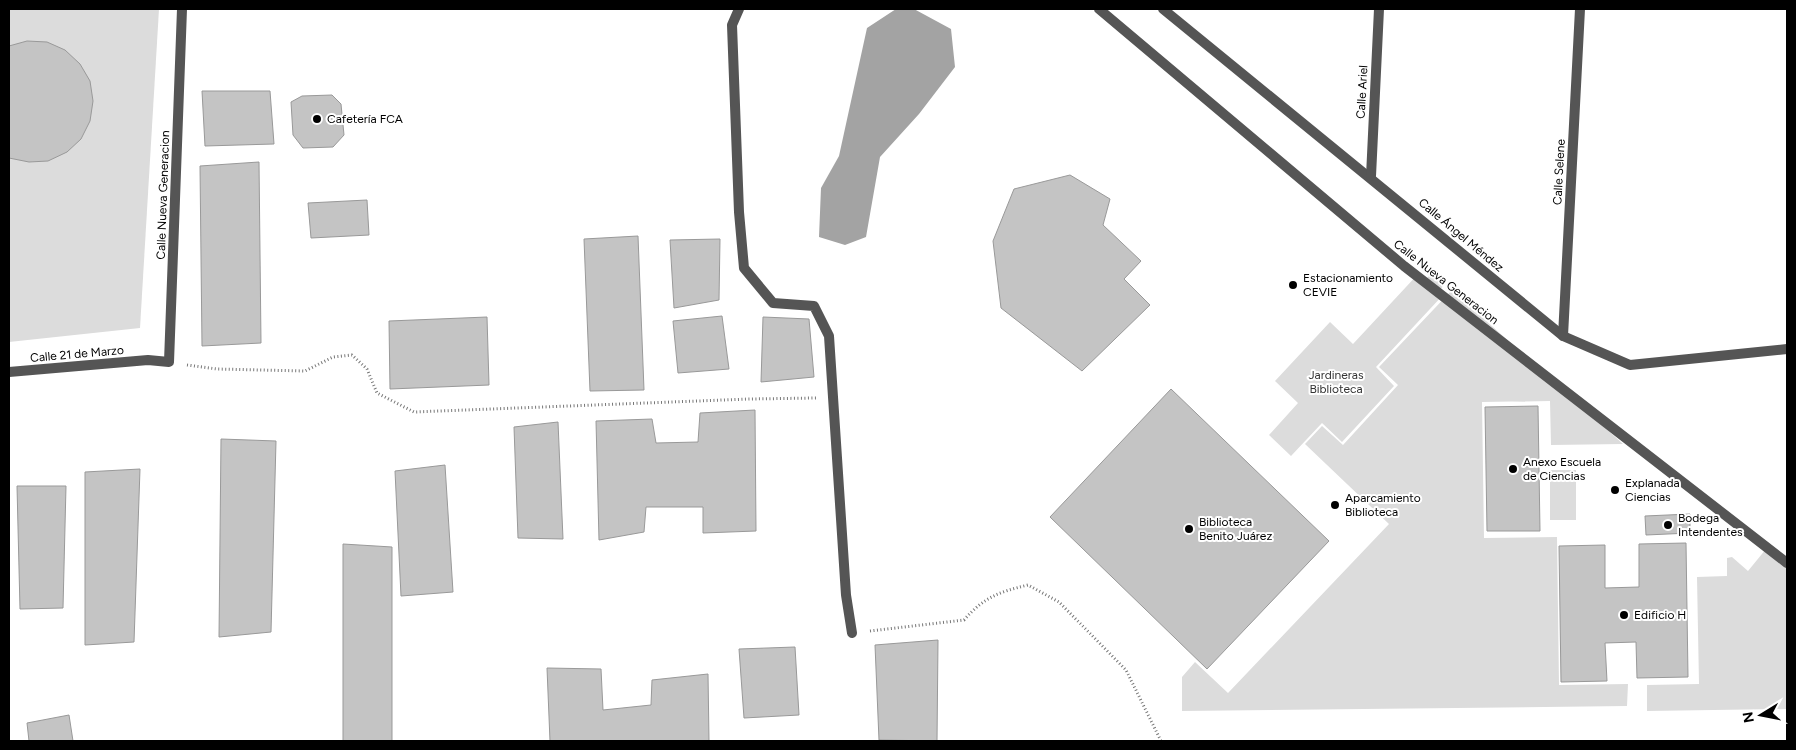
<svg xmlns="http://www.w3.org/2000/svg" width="1796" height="750" font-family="Figtree,sans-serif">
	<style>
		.green { fill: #dcdcdc }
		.water { fill: #a3a3a3 }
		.building { fill: #c4c4c4; stroke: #999 }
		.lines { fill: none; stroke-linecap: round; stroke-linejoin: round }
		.path { stroke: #777; stroke-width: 3; stroke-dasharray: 1 2.5; stroke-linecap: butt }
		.minor { stroke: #555; stroke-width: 10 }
		.poi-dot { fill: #000; stroke: #fff; stroke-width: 2 }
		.labels { text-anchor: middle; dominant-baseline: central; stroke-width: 4; stroke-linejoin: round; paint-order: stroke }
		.street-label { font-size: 12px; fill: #000; stroke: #fff }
		.poi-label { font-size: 12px; fill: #000; stroke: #fff; text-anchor: start }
		.park-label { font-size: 12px; fill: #333; stroke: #fff }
	</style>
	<rect width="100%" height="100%" fill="#fff"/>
	<g class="green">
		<path d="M 9,9 L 159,9 L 140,328 L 9,342 Z"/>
		<path d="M 1419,273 L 1426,279 L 1432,273 L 1445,284 L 1439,291 L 1443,295 L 1376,367 L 1394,386 L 1342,442 L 1322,423 L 1291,456 L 1269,435 L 1298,403 L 1275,381 L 1330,322 L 1353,344 Z"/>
		<path d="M 1452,290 L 1623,444 L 1551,445 L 1550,401 L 1482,402 L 1484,538 L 1557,537 L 1559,685 L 1628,684 L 1627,706 L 1182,711 L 1182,677 L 1195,662 L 1228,693 L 1389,524 L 1305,444 L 1322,426 L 1343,445 L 1398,385 L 1379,367 Z"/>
		<rect x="1550" y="470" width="26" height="50"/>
		<path d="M 1766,549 L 1787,567 L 1787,709 L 1647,711 L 1647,685 L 1699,684 L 1697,577 L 1727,576 L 1727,558 L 1732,557 L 1748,571 Z"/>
	</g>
	<path class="water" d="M 896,9 L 914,9 L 951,29 L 955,67 L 919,114 L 880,157 L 866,237 L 845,245 L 819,237 L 821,188 L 839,156 L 867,28 Z"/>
	<g class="building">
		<path d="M 27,41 L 47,42 L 65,50 L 80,64 L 90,81 L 93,101 L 90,121 L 81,139 L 67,152 L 48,161 L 29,162 L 9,158 L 9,46 Z"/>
		<path d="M 202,91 L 270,91 L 274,144 L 205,146 Z"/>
		<path d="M 332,95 L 341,104 L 344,135 L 333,147 L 303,148 L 293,135 L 291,102 L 302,96 Z"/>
		<path d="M 259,162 L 261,343 L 202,346 L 200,166 Z"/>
		<path d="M 1070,175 L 1110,199 L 1103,225 L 1141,261 L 1124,279 L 1150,305 L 1082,371 L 1001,308 L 993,241 L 1014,189 Z"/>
		<path d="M 367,200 L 369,235 L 311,238 L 308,203 Z"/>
		<path d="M 638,236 L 644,390 L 590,391 L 584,239 Z"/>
		<path d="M 720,239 L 719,300 L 674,308 L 670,240 Z"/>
		<path d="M 722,316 L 729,369 L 678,373 L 673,321 Z"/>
		<path d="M 487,317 L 489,385 L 390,389 L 389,321 Z"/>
		<path d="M 763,317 L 809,319 L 814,377 L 761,382 Z"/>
		<path d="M 1171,389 L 1329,541 L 1207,669 L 1050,517 Z"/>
		<path d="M 1538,406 L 1540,531 L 1487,531 L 1485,407 Z"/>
		<path d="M 755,410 L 756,531 L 703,533 L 703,507 L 646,507 L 644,532 L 599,540 L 596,421 L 652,419 L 656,443 L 698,442 L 700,413 Z"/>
		<path d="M 558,422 L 563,539 L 518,538 L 514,427 Z"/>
		<path d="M 221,439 L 276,441 L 271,632 L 219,637 Z"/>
		<path d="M 445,465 L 453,592 L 401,596 L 395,471 Z"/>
		<path d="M 140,469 L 134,642 L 85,645 L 85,472 Z"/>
		<path d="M 17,486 L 66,486 L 63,608 L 20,609 Z"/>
		<path d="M 1690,514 L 1690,533 L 1646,535 L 1645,516 Z"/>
		<path d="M 1686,543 L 1688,677 L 1637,678 L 1636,642 L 1605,643 L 1607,681 L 1561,682 L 1559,546 L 1605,545 L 1605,588 L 1639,587 L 1639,544 Z"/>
		<path d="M 343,544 L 392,547 L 392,741 L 343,741 Z"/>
		<path d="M 938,640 L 937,741 L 879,740 L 875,645 Z"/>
		<path d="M 795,647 L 799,715 L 744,718 L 739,649 Z"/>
		<path d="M 547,668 L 601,669 L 603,710 L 651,705 L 652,680 L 708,674 L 709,741 L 550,741 Z"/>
		<path d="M 69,715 L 73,741 L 29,741 L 27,723 Z"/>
	</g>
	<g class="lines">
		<g class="path">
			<path d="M 187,365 L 217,369 L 305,371 L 333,357 L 352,355 L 367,369 L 377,393 L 414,412 L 749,399 L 816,398"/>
			<path d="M 870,631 L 964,620 C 984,597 999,592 1028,585 L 1059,602 L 1126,670 L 1161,741"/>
		</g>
		<g class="minor">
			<path d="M 739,9 L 732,25 L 739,212 L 744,268 L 773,303 L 814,306 L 829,336 L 846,595 L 852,633"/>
			<path d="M 1099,9 L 1404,266 L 1787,563"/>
			<path d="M 1163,9 L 1563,336 L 1630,365 L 1787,349"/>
			<path d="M 1371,176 L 1379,9"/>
			<path d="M 1563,336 L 1580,9"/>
			<path d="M 9,372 L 148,360 L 169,362 L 182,9"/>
		</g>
	</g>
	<g class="poi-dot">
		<circle cx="317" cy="119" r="5"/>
		<circle cx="1293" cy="285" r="5"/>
		<circle cx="1513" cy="469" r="5"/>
		<circle cx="1615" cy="490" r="5"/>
		<circle cx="1335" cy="505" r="5"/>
		<circle cx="1668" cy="525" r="5"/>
		<circle cx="1189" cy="529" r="5"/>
		<circle cx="1624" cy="615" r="5"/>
	</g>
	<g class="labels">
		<g class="street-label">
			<text transform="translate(1362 92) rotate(-87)">Calle Ariel</text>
			<text transform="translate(1559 172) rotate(-87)">Calle Selene</text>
			<text transform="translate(163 195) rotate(-88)">Calle Nueva Generacion</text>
			<text transform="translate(1461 235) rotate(40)">Calle Ángel Méndez</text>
			<text transform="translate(1446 282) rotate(38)">Calle Nueva Generacion</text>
			<text transform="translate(77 354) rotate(-5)">Calle 21 de Marzo</text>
		</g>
		<g class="poi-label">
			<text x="327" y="119">Cafetería FCA</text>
			<text x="1303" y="278">Estacionamiento<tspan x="1303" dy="14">CEVIE</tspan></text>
			<text x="1523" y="462">Anexo Escuela<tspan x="1523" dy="14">de Ciencias</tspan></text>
			<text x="1625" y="483">Explanada<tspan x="1625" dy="14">Ciencias</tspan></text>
			<text x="1345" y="498">Aparcamiento<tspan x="1345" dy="14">Biblioteca</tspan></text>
			<text x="1678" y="518">Bodega<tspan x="1678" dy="14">Intendentes</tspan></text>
			<text x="1199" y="522">Biblioteca<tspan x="1199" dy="14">Benito Juárez</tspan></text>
			<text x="1634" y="615">Edificio H</text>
		</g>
		<g class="park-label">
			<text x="1336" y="375">Jardineras<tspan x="1336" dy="14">Biblioteca</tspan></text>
		</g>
	</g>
	<rect width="1796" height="750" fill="none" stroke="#000000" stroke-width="20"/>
	<g transform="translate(1761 715) rotate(260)" stroke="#ffffff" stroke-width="4" paint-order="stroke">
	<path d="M0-4L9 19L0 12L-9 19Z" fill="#000000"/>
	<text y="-8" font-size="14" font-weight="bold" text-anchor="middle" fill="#000000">N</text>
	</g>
</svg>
